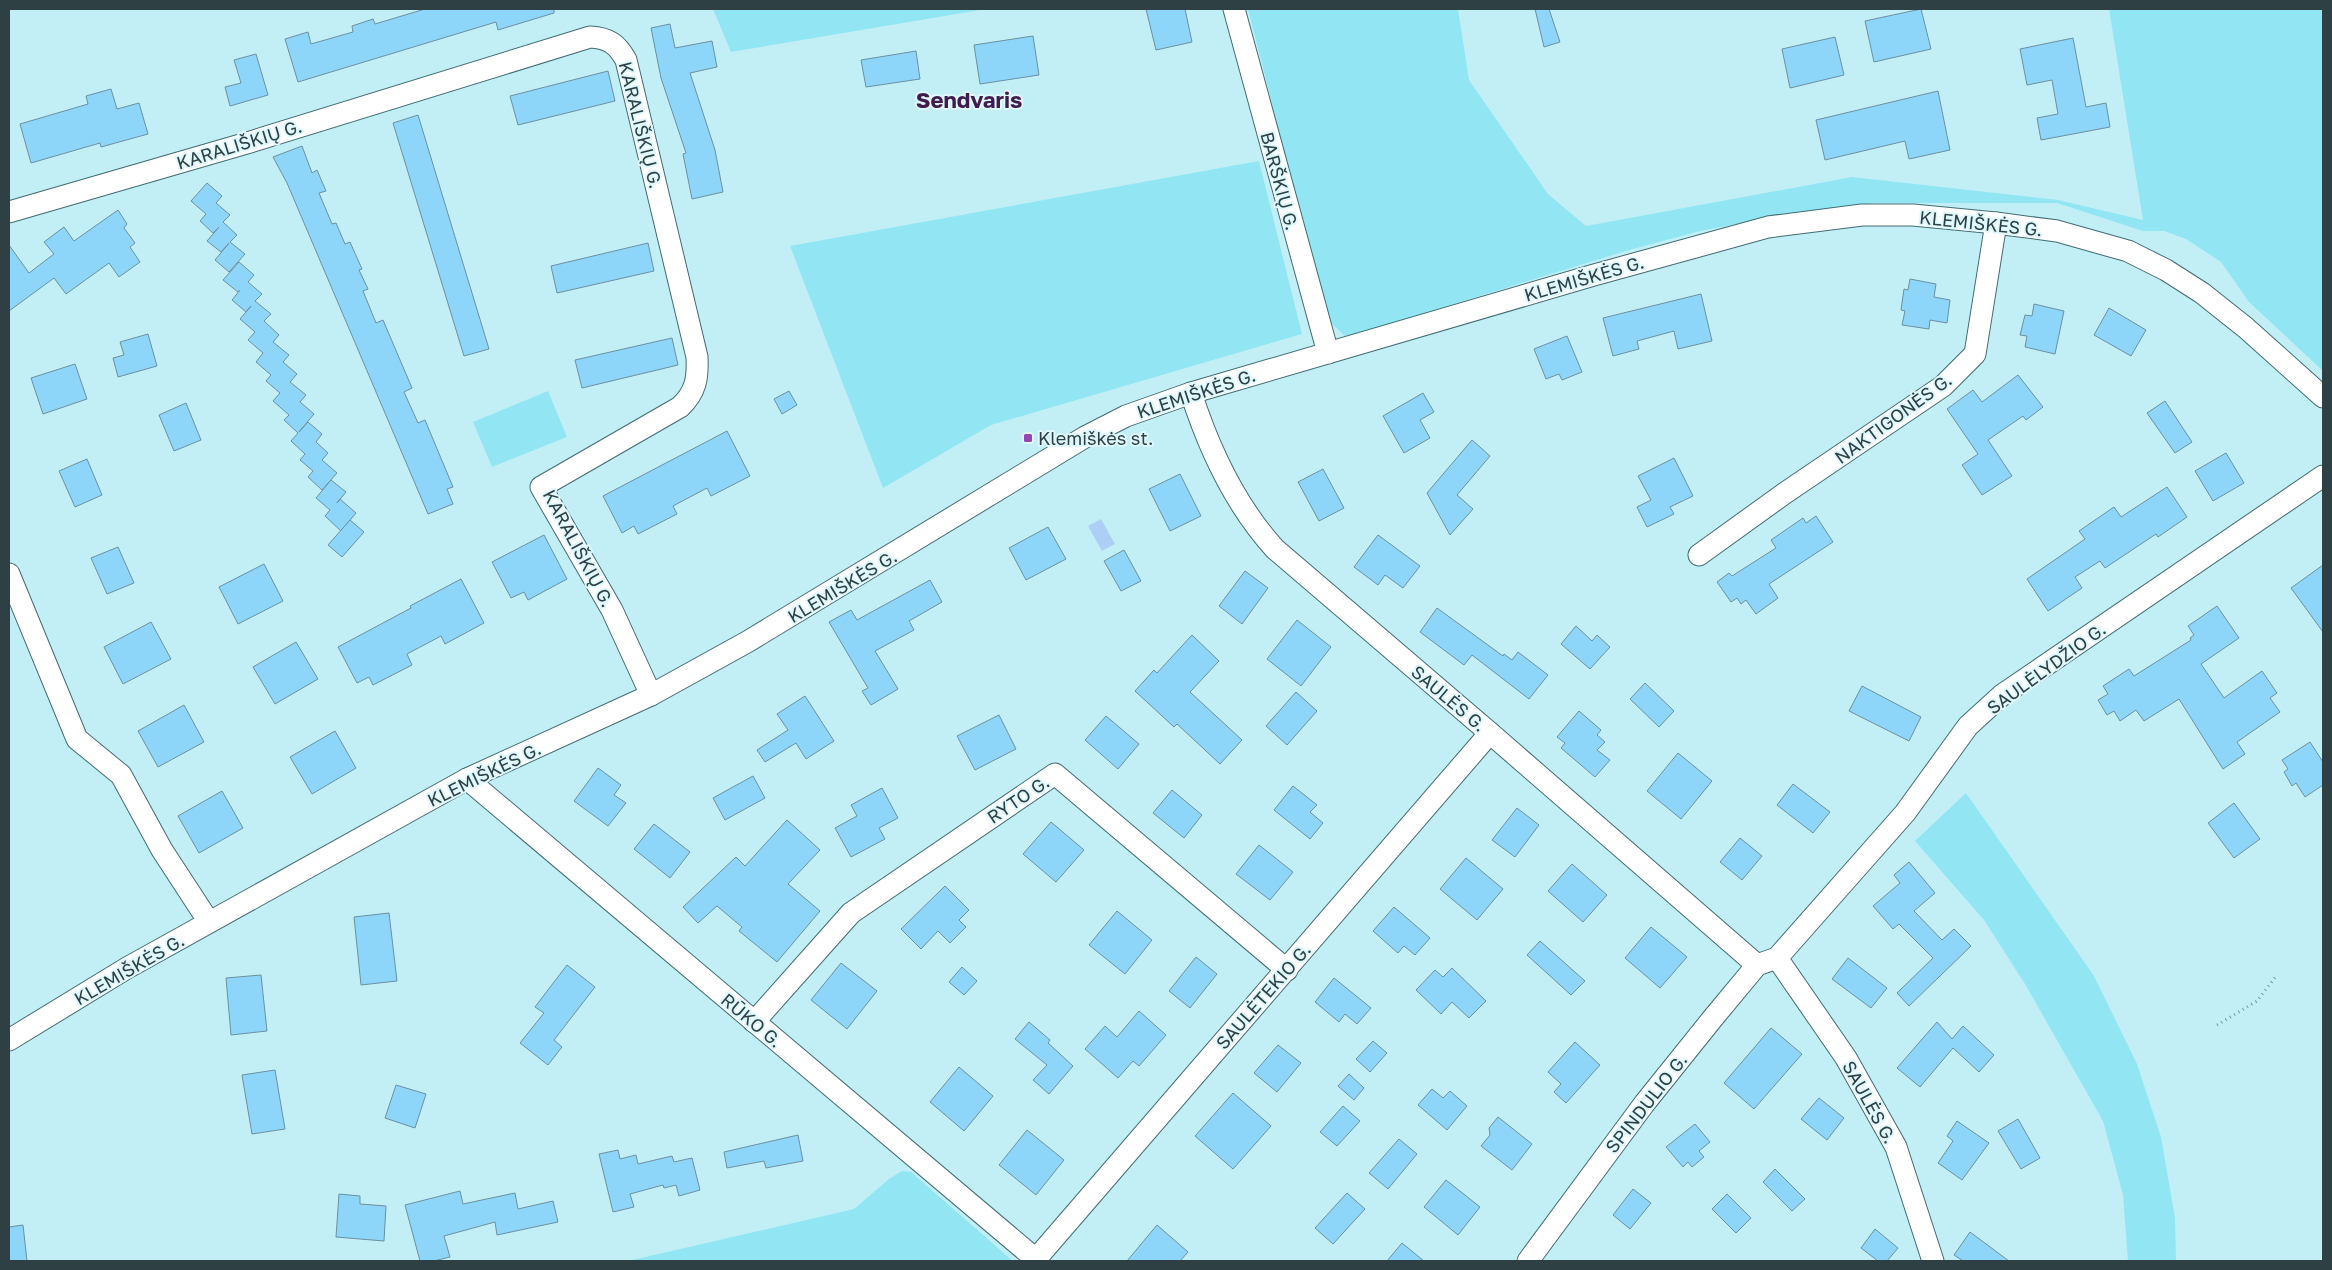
<svg xmlns="http://www.w3.org/2000/svg" width="2332" height="1270" font-family="'Golos Text',sans-serif">
	<style>
		.green { fill: #92e6f3 }
		.water { fill: #adcff6 }
		.building { fill: #8dd6f9; stroke: #6c90a1 }
		.lines { fill: none; stroke-linecap: round; stroke-linejoin: round }
		.street-casing { stroke: #426b72; stroke-width: 23 }
		.path { stroke: #78979c; stroke-width: 3; stroke-dasharray: 1 4; stroke-linecap: butt }
		.street { stroke: #fff; stroke-width: 21 }
		.poi-dot { fill: #9645b4; stroke: #def8fd; stroke-width: 2 }
		.labels { text-anchor: middle; dominant-baseline: central; stroke-width: 4; stroke-linejoin: round; paint-order: stroke }
		.street-label { font-size: 18px; fill: #2e4043; stroke: #def8fd }
		.poi-label { font-size: 18px; fill: #2e4043; stroke: #def8fd; text-anchor: start }
		.district-label { font-size: 22px; font-weight: bold; fill: #411a4f; stroke: #def8fd }
	</style>
	<rect width="100%" height="100%" fill="#c2eff6"/>
	<g class="green">
		<path d="M 713,9 L 986,9 L 731,52 Z"/>
		<path d="M 1248,9 L 1458,9 L 1469,80 L 1548,194 L 1586,226 L 1852,177 L 2058,200 L 2143,220 L 2109,9 L 2323,9 L 2323,371 L 2249,302 L 2221,262 L 2186,239 L 2164,231 L 2143,231 L 2057,203 L 1873,203 L 1789,214 L 1700,231 L 1626,251 L 1346,337 L 1327,319 Z"/>
		<path d="M 1259,161 L 1302,334 L 991,425 L 883,488 L 790,246 Z"/>
		<path d="M 548,391 L 567,437 L 492,467 L 473,422 Z"/>
		<path d="M 1966,793 L 2094,976 L 2137,1064 L 2161,1137 L 2175,1218 L 2176,1261 L 2128,1261 L 2123,1195 L 2103,1121 L 2025,984 L 1984,920 L 1915,841 Z"/>
		<path d="M 902,1171 L 911,1172 L 1013,1261 L 628,1261 L 854,1209 L 889,1179 Z"/>
	</g>
	<path class="water" d="M 1101,519 L 1115,544 L 1102,551 L 1088,526 Z"/>
	<g class="building">
		<path d="M 425,9 L 554,9 L 554,13 L 498,30 L 496,22 L 298,82 L 285,39 L 308,32 L 311,44 L 353,32 L 352,26 L 373,19 L 375,24 Z"/>
		<path d="M 1146,9 L 1185,9 L 1192,42 L 1156,50 Z"/>
		<path d="M 1535,9 L 1549,9 L 1560,42 L 1544,47 Z"/>
		<path d="M 1921,9 L 1931,49 L 1874,62 L 1865,21 Z"/>
		<path d="M 670,24 L 675,48 L 712,41 L 717,67 L 690,73 L 715,150 L 723,192 L 692,199 L 683,154 L 686,153 L 661,78 L 651,28 Z"/>
		<path d="M 1033,36 L 1039,75 L 980,84 L 974,45 Z"/>
		<path d="M 1835,37 L 1844,75 L 1790,88 L 1782,49 Z"/>
		<path d="M 2073,38 L 2086,107 L 2106,103 L 2110,127 L 2041,140 L 2037,118 L 2058,114 L 2052,80 L 2027,85 L 2020,49 Z"/>
		<path d="M 916,51 L 920,79 L 866,87 L 861,60 Z"/>
		<path d="M 256,54 L 268,95 L 230,106 L 225,87 L 241,83 L 234,60 Z"/>
		<path d="M 608,71 L 615,101 L 518,125 L 510,96 Z"/>
		<path d="M 111,89 L 117,109 L 139,103 L 148,134 L 101,147 L 100,143 L 31,163 L 20,124 L 88,104 L 86,96 Z"/>
		<path d="M 1938,91 L 1950,150 L 1909,159 L 1905,141 L 1825,160 L 1816,120 Z"/>
		<path d="M 418,115 L 489,349 L 464,356 L 393,123 Z"/>
		<path d="M 302,146 L 312,173 L 317,170 L 326,191 L 319,193 L 332,224 L 336,223 L 345,244 L 350,242 L 362,269 L 359,270 L 368,289 L 363,291 L 376,323 L 383,320 L 412,388 L 404,392 L 418,423 L 425,420 L 453,487 L 447,489 L 453,504 L 428,514 L 287,183 L 273,157 Z"/>
		<path d="M 207,183 L 222,196 L 216,203 L 230,215 L 223,222 L 237,235 L 230,242 L 245,254 L 229,272 L 215,260 L 229,243 L 221,252 L 207,241 L 219,227 L 213,233 L 200,221 L 206,214 L 191,201 Z"/>
		<path d="M 118,210 L 127,224 L 124,228 L 135,243 L 130,247 L 140,262 L 119,277 L 109,263 L 66,294 L 54,278 L 9,311 L 9,245 L 29,273 L 54,254 L 44,242 L 64,227 L 74,241 Z"/>
		<path d="M 648,243 L 654,271 L 557,293 L 551,266 Z"/>
		<path d="M 239,262 L 254,275 L 248,282 L 262,294 L 255,301 L 271,314 L 264,321 L 279,335 L 273,342 L 289,355 L 283,362 L 297,374 L 290,382 L 306,395 L 300,402 L 314,414 L 299,432 L 308,422 L 322,434 L 316,442 L 328,453 L 322,460 L 337,473 L 322,490 L 308,477 L 313,471 L 300,460 L 305,454 L 291,441 L 298,433 L 284,420 L 289,415 L 273,401 L 280,393 L 266,381 L 271,375 L 256,362 L 263,353 L 248,340 L 255,332 L 240,319 L 251,306 L 246,312 L 232,300 L 240,290 L 238,292 L 223,280 Z"/>
		<path d="M 1910,279 L 1936,284 L 1934,297 L 1950,300 L 1947,323 L 1930,320 L 1929,329 L 1902,325 L 1905,311 L 1901,310 L 1904,289 L 1908,290 Z"/>
		<path d="M 1701,294 L 1712,341 L 1678,349 L 1674,331 L 1637,341 L 1639,349 L 1613,356 L 1603,318 Z"/>
		<path d="M 2034,304 L 2064,311 L 2055,354 L 2025,347 L 2027,336 L 2020,335 L 2025,315 L 2032,316 Z"/>
		<path d="M 2109,308 L 2146,330 L 2131,356 L 2094,335 Z"/>
		<path d="M 148,334 L 157,366 L 118,377 L 113,358 L 124,355 L 120,342 Z"/>
		<path d="M 1567,336 L 1582,372 L 1562,380 L 1559,374 L 1546,379 L 1534,349 Z"/>
		<path d="M 672,338 L 678,365 L 582,388 L 575,360 Z"/>
		<path d="M 75,364 L 87,399 L 43,414 L 31,378 Z"/>
		<path d="M 2018,375 L 2043,407 L 2026,420 L 2023,416 L 1988,440 L 2012,476 L 1982,495 L 1962,465 L 1978,454 L 1947,409 L 1973,390 L 1982,402 Z"/>
		<path d="M 789,391 L 797,405 L 782,414 L 774,399 Z"/>
		<path d="M 1423,393 L 1434,412 L 1420,420 L 1430,438 L 1404,453 L 1383,416 Z"/>
		<path d="M 2165,401 L 2192,442 L 2175,453 L 2147,413 Z"/>
		<path d="M 186,403 L 201,440 L 174,451 L 159,415 Z"/>
		<path d="M 727,431 L 750,476 L 711,496 L 707,488 L 673,506 L 677,514 L 638,534 L 634,526 L 622,533 L 603,496 Z"/>
		<path d="M 1472,440 L 1490,456 L 1457,495 L 1473,509 L 1450,535 L 1427,493 Z"/>
		<path d="M 2226,453 L 2244,483 L 2213,501 L 2195,471 Z"/>
		<path d="M 1674,458 L 1693,496 L 1670,507 L 1674,514 L 1647,527 L 1637,507 L 1651,500 L 1638,476 Z"/>
		<path d="M 87,459 L 102,495 L 75,507 L 59,471 Z"/>
		<path d="M 1323,469 L 1344,508 L 1319,521 L 1298,482 Z"/>
		<path d="M 1180,474 L 1201,516 L 1170,531 L 1149,489 Z"/>
		<path d="M 331,480 L 346,492 L 337,503 L 340,499 L 356,513 L 341,531 L 325,516 L 330,510 L 316,498 Z"/>
		<path d="M 2167,487 L 2187,517 L 2158,537 L 2156,534 L 2105,568 L 2100,561 L 2075,577 L 2082,588 L 2048,611 L 2027,579 L 2085,539 L 2079,531 L 2114,507 L 2121,517 Z"/>
		<path d="M 1816,516 L 1833,542 L 1769,584 L 1778,598 L 1756,614 L 1746,600 L 1741,604 L 1737,598 L 1731,602 L 1717,582 L 1729,573 L 1732,576 L 1776,548 L 1771,540 L 1803,518 L 1806,523 Z"/>
		<path d="M 350,520 L 364,532 L 342,557 L 328,545 Z"/>
		<path d="M 1048,527 L 1066,559 L 1026,580 L 1009,548 Z"/>
		<path d="M 544,535 L 567,579 L 528,600 L 524,592 L 511,598 L 492,562 Z"/>
		<path d="M 1378,535 L 1420,566 L 1403,588 L 1385,575 L 1378,585 L 1354,567 Z"/>
		<path d="M 118,547 L 134,583 L 107,594 L 91,558 Z"/>
		<path d="M 1124,550 L 1141,581 L 1121,591 L 1104,561 Z"/>
		<path d="M 264,564 L 283,601 L 238,624 L 219,587 Z"/>
		<path d="M 2323,565 L 2323,632 L 2291,588 Z"/>
		<path d="M 1245,571 L 1268,588 L 1242,624 L 1219,606 Z"/>
		<path d="M 461,579 L 484,623 L 445,644 L 441,636 L 407,654 L 412,665 L 373,685 L 369,677 L 357,683 L 338,647 L 411,608 L 410,606 Z"/>
		<path d="M 930,580 L 942,602 L 909,621 L 914,630 L 875,651 L 898,689 L 871,705 L 862,691 L 868,688 L 829,622 L 851,610 L 857,620 Z"/>
		<path d="M 2217,606 L 2239,638 L 2201,664 L 2224,698 L 2262,671 L 2277,693 L 2270,698 L 2280,712 L 2237,742 L 2245,754 L 2223,769 L 2179,699 L 2144,721 L 2136,710 L 2120,721 L 2114,711 L 2107,715 L 2098,700 L 2108,694 L 2103,686 L 2129,669 L 2134,676 L 2191,640 L 2190,638 L 2194,635 L 2188,626 Z"/>
		<path d="M 1437,608 L 1503,656 L 1504,654 L 1512,660 L 1518,652 L 1548,675 L 1529,699 L 1472,655 L 1464,665 L 1420,632 Z"/>
		<path d="M 1297,620 L 1331,647 L 1301,686 L 1267,659 Z"/>
		<path d="M 151,622 L 171,659 L 123,684 L 104,647 Z"/>
		<path d="M 1576,626 L 1592,641 L 1597,635 L 1610,647 L 1590,669 L 1561,644 Z"/>
		<path d="M 1192,635 L 1219,661 L 1190,692 L 1242,740 L 1220,764 L 1177,724 L 1174,727 L 1135,691 L 1154,670 L 1157,673 Z"/>
		<path d="M 296,642 L 318,679 L 275,704 L 253,667 Z"/>
		<path d="M 1645,683 L 1674,711 L 1659,727 L 1630,699 Z"/>
		<path d="M 1862,686 L 1921,717 L 1909,741 L 1849,711 Z"/>
		<path d="M 1296,692 L 1317,711 L 1287,745 L 1266,726 Z"/>
		<path d="M 805,696 L 834,741 L 806,759 L 796,743 L 765,762 L 757,750 L 788,730 L 777,714 Z"/>
		<path d="M 184,705 L 204,742 L 158,767 L 138,731 Z"/>
		<path d="M 1579,711 L 1601,730 L 1597,735 L 1605,742 L 1597,750 L 1610,760 L 1595,777 L 1561,748 L 1565,743 L 1557,737 Z"/>
		<path d="M 999,715 L 1016,749 L 975,770 L 957,736 Z"/>
		<path d="M 1106,716 L 1139,744 L 1118,769 L 1085,740 Z"/>
		<path d="M 335,731 L 356,768 L 312,794 L 290,757 Z"/>
		<path d="M 2310,742 L 2323,762 L 2323,785 L 2305,797 L 2296,783 L 2292,786 L 2284,772 L 2288,769 L 2282,760 Z"/>
		<path d="M 1678,753 L 1712,781 L 1681,819 L 1647,791 Z"/>
		<path d="M 598,768 L 621,785 L 614,795 L 626,803 L 608,826 L 574,801 Z"/>
		<path d="M 753,776 L 765,798 L 725,820 L 713,798 Z"/>
		<path d="M 1793,784 L 1830,812 L 1813,833 L 1777,805 Z"/>
		<path d="M 1293,786 L 1317,805 L 1310,812 L 1323,823 L 1310,839 L 1274,810 Z"/>
		<path d="M 882,788 L 898,818 L 879,828 L 885,839 L 851,857 L 835,828 L 857,816 L 851,805 Z"/>
		<path d="M 1172,790 L 1202,815 L 1184,838 L 1153,813 Z"/>
		<path d="M 222,791 L 243,828 L 199,853 L 178,816 Z"/>
		<path d="M 2234,803 L 2260,839 L 2234,858 L 2208,823 Z"/>
		<path d="M 1517,808 L 1539,825 L 1515,857 L 1492,840 Z"/>
		<path d="M 787,820 L 820,850 L 788,884 L 820,911 L 777,962 L 739,931 L 742,927 L 717,906 L 698,923 L 683,907 L 736,857 L 745,866 Z"/>
		<path d="M 1051,822 L 1084,850 L 1056,882 L 1023,854 Z"/>
		<path d="M 654,824 L 690,852 L 670,878 L 634,849 Z"/>
		<path d="M 1740,838 L 1762,856 L 1742,880 L 1720,862 Z"/>
		<path d="M 1259,845 L 1293,872 L 1270,900 L 1236,874 Z"/>
		<path d="M 1466,858 L 1503,889 L 1477,920 L 1440,889 Z"/>
		<path d="M 1909,862 L 1935,893 L 1914,911 L 1942,940 L 1954,929 L 1971,946 L 1909,1006 L 1897,993 L 1933,958 L 1899,924 L 1893,929 L 1873,906 L 1900,883 L 1894,875 Z"/>
		<path d="M 1572,864 L 1607,895 L 1583,922 L 1548,891 Z"/>
		<path d="M 945,886 L 969,910 L 959,920 L 966,927 L 950,943 L 938,931 L 921,949 L 901,929 Z"/>
		<path d="M 1394,907 L 1430,938 L 1415,955 L 1404,946 L 1398,953 L 1373,931 Z"/>
		<path d="M 1117,911 L 1152,940 L 1125,974 L 1089,945 Z"/>
		<path d="M 389,913 L 397,981 L 361,985 L 354,917 Z"/>
		<path d="M 1651,927 L 1687,957 L 1660,988 L 1625,958 Z"/>
		<path d="M 1540,941 L 1585,981 L 1571,995 L 1527,955 Z"/>
		<path d="M 1196,957 L 1217,974 L 1190,1008 L 1169,991 Z"/>
		<path d="M 1848,958 L 1887,988 L 1871,1008 L 1832,979 Z"/>
		<path d="M 841,963 L 877,991 L 847,1029 L 811,1000 Z"/>
		<path d="M 567,965 L 595,987 L 554,1040 L 562,1047 L 548,1065 L 520,1043 L 544,1013 L 535,1007 Z"/>
		<path d="M 962,967 L 977,981 L 964,995 L 949,982 Z"/>
		<path d="M 1452,968 L 1486,1001 L 1469,1018 L 1452,1002 L 1441,1014 L 1416,990 L 1435,970 L 1443,977 Z"/>
		<path d="M 261,975 L 267,1031 L 231,1035 L 226,978 Z"/>
		<path d="M 1334,978 L 1371,1008 L 1357,1024 L 1345,1014 L 1339,1022 L 1315,1002 Z"/>
		<path d="M 1139,1011 L 1166,1035 L 1139,1066 L 1133,1061 L 1118,1078 L 1085,1049 L 1105,1026 L 1117,1037 Z"/>
		<path d="M 1029,1022 L 1050,1040 L 1048,1043 L 1073,1066 L 1049,1094 L 1033,1080 L 1047,1065 L 1015,1039 Z"/>
		<path d="M 1937,1022 L 1952,1039 L 1963,1026 L 1994,1055 L 1979,1072 L 1953,1048 L 1920,1087 L 1897,1068 Z"/>
		<path d="M 1771,1028 L 1802,1054 L 1754,1109 L 1724,1083 Z"/>
		<path d="M 1373,1041 L 1387,1053 L 1370,1072 L 1356,1059 Z"/>
		<path d="M 1575,1042 L 1600,1065 L 1566,1103 L 1554,1092 L 1561,1084 L 1548,1072 Z"/>
		<path d="M 1278,1045 L 1301,1063 L 1277,1092 L 1254,1073 Z"/>
		<path d="M 959,1067 L 993,1096 L 964,1131 L 930,1102 Z"/>
		<path d="M 275,1070 L 285,1129 L 252,1134 L 242,1075 Z"/>
		<path d="M 1349,1074 L 1364,1088 L 1354,1100 L 1338,1086 Z"/>
		<path d="M 396,1085 L 426,1094 L 415,1128 L 385,1118 Z"/>
		<path d="M 1432,1089 L 1443,1098 L 1450,1091 L 1467,1106 L 1447,1130 L 1418,1105 Z"/>
		<path d="M 1233,1093 L 1271,1126 L 1233,1169 L 1195,1136 Z"/>
		<path d="M 1819,1098 L 1844,1118 L 1827,1140 L 1801,1119 Z"/>
		<path d="M 1343,1106 L 1360,1121 L 1337,1146 L 1320,1132 Z"/>
		<path d="M 1498,1117 L 1532,1144 L 1512,1170 L 1481,1146 L 1490,1135 L 1489,1128 Z"/>
		<path d="M 2018,1119 L 2040,1158 L 2021,1169 L 1998,1131 Z"/>
		<path d="M 1957,1121 L 1989,1143 L 1962,1180 L 1938,1163 L 1953,1141 L 1947,1136 Z"/>
		<path d="M 1695,1124 L 1710,1142 L 1699,1151 L 1704,1157 L 1692,1167 L 1688,1162 L 1683,1167 L 1666,1147 Z"/>
		<path d="M 1027,1130 L 1064,1160 L 1036,1195 L 999,1165 Z"/>
		<path d="M 798,1135 L 803,1161 L 766,1168 L 764,1161 L 727,1168 L 724,1152 Z"/>
		<path d="M 1399,1139 L 1417,1154 L 1388,1189 L 1369,1173 Z"/>
		<path d="M 618,1150 L 620,1159 L 636,1155 L 638,1164 L 672,1156 L 674,1162 L 692,1158 L 700,1190 L 679,1196 L 676,1185 L 664,1188 L 663,1185 L 630,1194 L 634,1207 L 613,1212 L 599,1154 Z"/>
		<path d="M 1775,1169 L 1805,1199 L 1792,1211 L 1763,1182 Z"/>
		<path d="M 1446,1180 L 1480,1207 L 1458,1235 L 1424,1207 Z"/>
		<path d="M 1633,1189 L 1651,1203 L 1630,1229 L 1613,1215 Z"/>
		<path d="M 460,1191 L 463,1204 L 515,1193 L 518,1209 L 553,1201 L 558,1222 L 497,1235 L 495,1222 L 444,1236 L 450,1257 L 434,1261 L 420,1261 L 405,1205 Z"/>
		<path d="M 1347,1193 L 1365,1209 L 1333,1244 L 1315,1228 Z"/>
		<path d="M 339,1194 L 360,1196 L 360,1204 L 386,1206 L 384,1241 L 336,1237 Z"/>
		<path d="M 1727,1194 L 1751,1218 L 1736,1233 L 1712,1209 Z"/>
		<path d="M 23,1225 L 27,1261 L 9,1261 L 9,1227 Z"/>
		<path d="M 1157,1225 L 1188,1252 L 1180,1261 L 1127,1261 Z"/>
		<path d="M 1875,1229 L 1898,1248 L 1887,1261 L 1878,1261 L 1861,1248 Z"/>
		<path d="M 1970,1232 L 2009,1261 L 1963,1261 L 1954,1255 Z"/>
		<path d="M 1402,1243 L 1424,1261 L 1387,1261 Z"/>
	</g>
	<g class="lines">
		<g class="street-casing">
			<g id="street">
				<path d="M 1234,9 L 1328,353"/>
				<path d="M 9,212 L 247,143 L 590,37 C 609,38 617,44 626,60 L 697,357 C 698,378 696,392 680,407 L 541,487 L 612,610 L 651,695"/>
				<path d="M 1191,393 C 1209,449 1235,505 1275,549 L 1490,733 L 1757,965"/>
				<path d="M 1699,555 L 1785,493 L 1943,386 L 1975,354 L 1996,223"/>
				<path d="M 9,574 L 77,739 L 121,775 L 162,850 L 209,922"/>
				<path d="M 467,779 L 1038,1261"/>
				<path d="M 1777,958 L 1846,1058 L 1896,1147 L 1933,1261"/>
				<path d="M 754,1022 L 851,913 L 1055,774 L 1287,970"/>
				<path d="M 9,1040 L 127,968 L 467,779 L 651,695 L 747,642 L 1085,437 L 1126,416 L 1191,393 L 1594,275 L 1768,227 L 1862,215 L 1913,215 L 1996,223 L 2057,231 L 2128,251 L 2166,270 L 2202,293 L 2246,328 L 2323,397"/>
				<path d="M 1036,1259 L 1490,733"/>
				<path d="M 1528,1261 L 1644,1104 L 1713,1018 L 1757,965 L 1777,958 L 1905,813 L 1968,726 L 2002,695 L 2323,476"/>
			</g>
		</g>
		<path class="path" d="M 2217,1025 L 2257,1001 L 2277,975"/>
		<use href="#street" class="street"/>
	</g>
	<rect class="poi-dot" x="1023" y="433" width="10" height="10" rx="2.5"/>
	<g class="labels">
		<g class="street-label">
			<text transform="translate(641 125) rotate(76)">KARALIŠKIŲ G.</text>
			<text transform="translate(239 144) rotate(-17)">KARALIŠKIŲ G.</text>
			<text transform="translate(1280 181) rotate(75)">BARŠKIŲ G.</text>
			<text transform="translate(1981 223) rotate(6)">KLEMIŠKĖS G.</text>
			<text transform="translate(1584 278) rotate(-16)">KLEMIŠKĖS G.</text>
			<text transform="translate(1196 393) rotate(-18)">KLEMIŠKĖS G.</text>
			<text transform="translate(1893 418) rotate(-36)">NAKTIGONĖS G.</text>
			<text transform="translate(579 548) rotate(62)">KARALIŠKIŲ G.</text>
			<text transform="translate(842 586) rotate(-31)">KLEMIŠKĖS G.</text>
			<text transform="translate(2046 668) rotate(-36)">SAULĖLYDŽIO G.</text>
			<text transform="translate(1449 698) rotate(40)">SAULĖS G.</text>
			<text transform="translate(484 774) rotate(-26)">KLEMIŠKĖS G.</text>
			<text transform="translate(1018 799) rotate(-34)">RYTO G.</text>
			<text transform="translate(129 969) rotate(-30)">KLEMIŠKĖS G.</text>
			<text transform="translate(1263 996) rotate(-49)">SAULĖTEKIO G.</text>
			<text transform="translate(752 1020) rotate(40)">RŪKO G.</text>
			<text transform="translate(1870 1102) rotate(61)">SAULĖS G.</text>
			<text transform="translate(1646 1103) rotate(-52)">SPINDULIO G.</text>
		</g>
		<g class="poi-label">
			<text x="1038" y="438">Klemiškės st.</text>
		</g>
		<g class="district-label">
			<text x="969" y="99">Sendvaris</text>
		</g>
	</g>
	<rect width="2332" height="1270" fill="none" stroke="#2e4043" stroke-width="20"/>
</svg>
